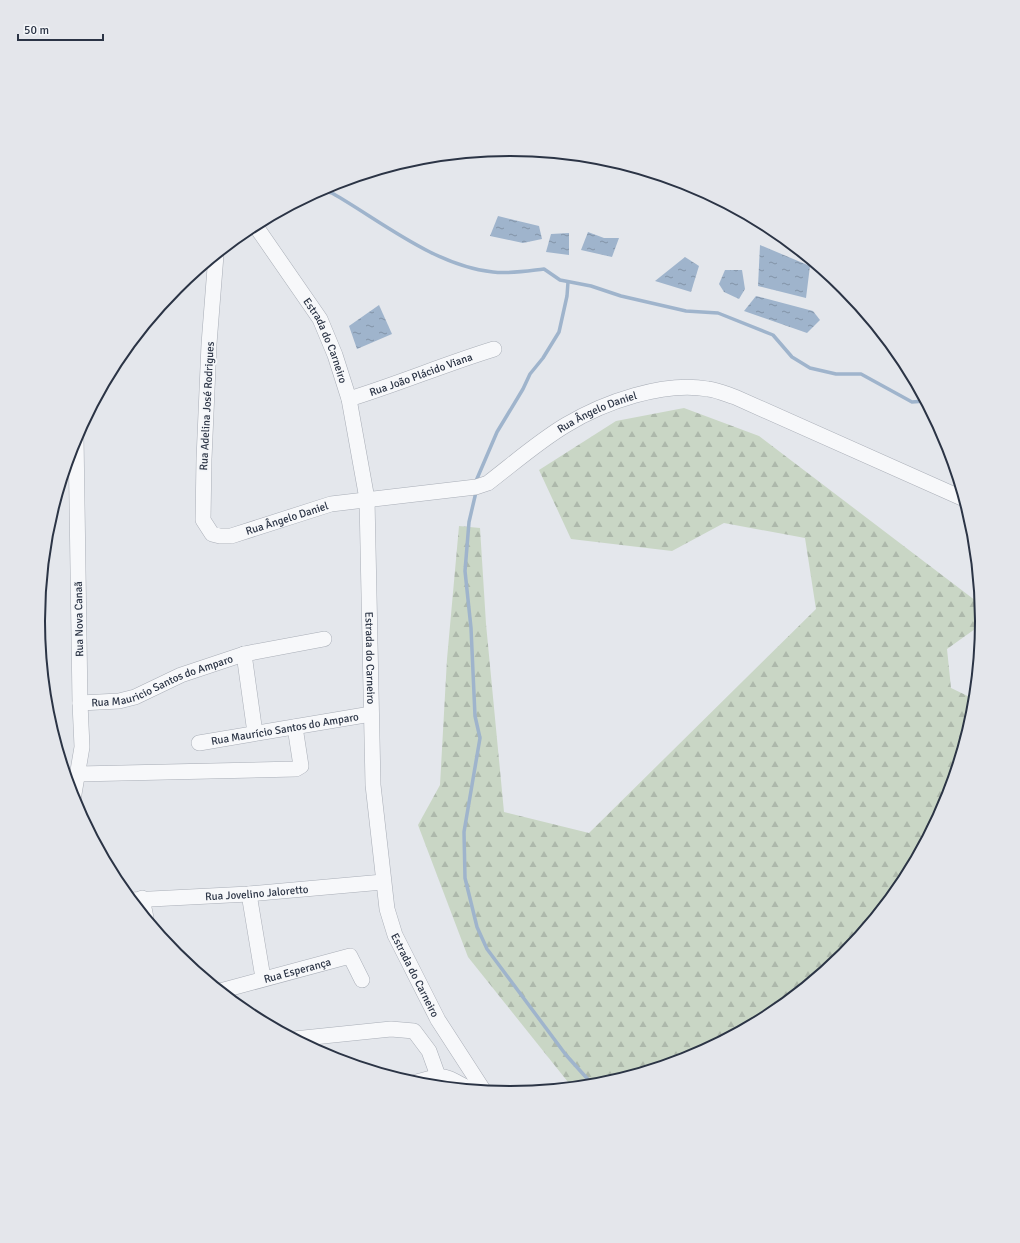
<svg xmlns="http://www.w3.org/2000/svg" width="1020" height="1243" font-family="Signika,sans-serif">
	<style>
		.forest { fill: url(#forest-firs) }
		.water { fill: url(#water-ripples) }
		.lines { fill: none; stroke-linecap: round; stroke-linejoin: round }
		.stream { stroke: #9fb4cc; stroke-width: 3.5 }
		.minor-casing { stroke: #a9aeb7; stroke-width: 16 }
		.minor { stroke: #f7f8fa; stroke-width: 15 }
		.labels { text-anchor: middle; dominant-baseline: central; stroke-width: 4; stroke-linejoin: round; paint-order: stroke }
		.street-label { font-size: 11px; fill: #2b3445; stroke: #f4f6f9 }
		.rim { fill: none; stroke: #2b3445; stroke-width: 2 }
	</style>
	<defs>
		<pattern id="forest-firs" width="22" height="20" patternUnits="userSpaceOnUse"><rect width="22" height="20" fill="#c9d6c5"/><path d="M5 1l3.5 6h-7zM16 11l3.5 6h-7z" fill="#adb8ab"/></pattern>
		<pattern id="water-ripples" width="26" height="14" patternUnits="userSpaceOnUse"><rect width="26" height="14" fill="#9fb4cc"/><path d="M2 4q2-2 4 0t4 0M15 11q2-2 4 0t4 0" fill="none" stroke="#8293a7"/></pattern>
	</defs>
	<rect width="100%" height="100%" fill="#e4e7ec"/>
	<path class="forest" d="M 684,408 L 759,436 L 980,604 L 982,624 L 947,649 L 951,688 L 974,699 L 973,714 L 946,802 L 902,884 L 844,955 L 772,1014 L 690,1058 L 602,1084 L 572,1087 L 468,957 L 418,825 L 440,785 L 447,659 L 459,526 L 480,528 L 486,624 L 504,812 L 589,833 L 816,609 L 805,538 L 724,523 L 672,551 L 571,539 L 539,470 L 616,421 Z"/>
	<g class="water">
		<path d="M 498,216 L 539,226 L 542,239 L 523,243 L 490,236 Z"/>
		<path d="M 588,232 L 604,238 L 619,238 L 612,257 L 581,250 Z"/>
		<path d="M 569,233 L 569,255 L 546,252 L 551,234 Z"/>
		<path d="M 760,245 L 810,266 L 806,298 L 758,286 Z"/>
		<path d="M 685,257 L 699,266 L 691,292 L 655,281 Z"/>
		<path d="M 725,270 L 742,270 L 745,289 L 739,299 L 724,292 L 719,284 Z"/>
		<path d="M 756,296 L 813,311 L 820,320 L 807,333 L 744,311 Z"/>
		<path d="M 379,305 L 392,334 L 357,349 L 349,326 Z"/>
	</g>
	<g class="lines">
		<g class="stream">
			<path d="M 321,190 L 332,193 C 381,221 435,266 493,272 C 510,274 527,271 544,269 L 560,280 L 591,286 L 621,296 L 686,311 L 718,313 L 773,335 L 792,357 L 810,368 L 836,374 L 861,374 L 912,402 L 925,401"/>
			<path d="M 476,481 L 497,432 L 523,389 L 530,374 L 543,358 L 559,332 L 567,296 L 568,282"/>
			<path d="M 476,492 L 469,522 L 465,571 L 471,628 L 475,716 L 480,738 L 464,832 L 465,878 L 477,927 L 487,949 L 566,1055 L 593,1085"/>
		</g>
		<g class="minor-casing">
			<g id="minor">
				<path id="s1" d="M 255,225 L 320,319 L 335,355 L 349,399 L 367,499 L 373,785 L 387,909 L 395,935 L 438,1020 L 484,1091"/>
				<path id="s2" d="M 216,255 L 209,344 L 204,459 L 203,520 L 212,534 L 220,536 L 231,536 L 331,504 L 476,487 L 488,483 C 514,463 539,441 566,425 C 604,402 664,381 708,389 C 717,390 726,394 735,397 L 964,499"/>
				<path id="s3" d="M 349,399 C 398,384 445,364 494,349"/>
				<path d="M 244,654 L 255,733"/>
				<path id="s4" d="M 80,703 L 119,701 L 135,697 L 181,675 L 244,654 L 324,639"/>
				<path id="s5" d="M 199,743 L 371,714"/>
				<path d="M 78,774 L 296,769 L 301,766 L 295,727"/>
				<path d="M 73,800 L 82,747 L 80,703 L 76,436"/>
				<path d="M 249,894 L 263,978"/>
				<path d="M 142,898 L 146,918"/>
				<path id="s6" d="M 131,900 L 249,894 L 383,882"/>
				<path id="s7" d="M 220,991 L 350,956 L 362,980"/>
				<path d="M 294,1039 L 391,1029 L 414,1031 L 429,1051 L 438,1076"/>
				<path d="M 413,1083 C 448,1073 441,1075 472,1090"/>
			</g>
		</g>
		<use href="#minor" class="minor"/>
	</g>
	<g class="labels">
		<g class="street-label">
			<text stroke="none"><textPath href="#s1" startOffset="136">Estrada do Carneiro</textPath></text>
			<text stroke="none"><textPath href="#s3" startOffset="76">Rua João Plácido Viana</textPath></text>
			<text transform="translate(207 406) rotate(-87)">Rua Adelina José Rodrigues</text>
			<text stroke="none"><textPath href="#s2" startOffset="696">Rua Ângelo Daniel</textPath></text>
			<text stroke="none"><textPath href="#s2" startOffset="360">Rua Ângelo Daniel</textPath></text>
			<text transform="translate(79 619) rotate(-91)">Rua Nova Canaã</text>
			<text stroke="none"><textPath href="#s1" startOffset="460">Estrada do Carneiro</textPath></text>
			<text stroke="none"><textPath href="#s4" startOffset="86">Rua Mauricio Santos do Amparo</textPath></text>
			<text stroke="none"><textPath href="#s5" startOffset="87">Rua Maurício Santos do Amparo</textPath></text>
			<text stroke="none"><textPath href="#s6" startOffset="126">Rua Jovelino Jaloretto</textPath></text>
			<text stroke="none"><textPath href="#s7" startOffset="80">Rua Esperança</textPath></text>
			<text stroke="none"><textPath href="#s1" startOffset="784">Estrada do Carneiro</textPath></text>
		</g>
	</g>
	<path d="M0 0H1020V1243H0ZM45 621a465 465 0 1 1 930 0a465 465 0 1 1-930 0Z" fill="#e4e6eb" fill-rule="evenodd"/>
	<path class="rim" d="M45 621a465 465 0 1 1 930 0a465 465 0 1 1-930 0Z"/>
	<path d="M18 34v6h85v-6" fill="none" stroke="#2b3445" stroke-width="2"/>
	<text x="24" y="34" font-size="12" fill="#2b3445" stroke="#f4f6f9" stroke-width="3" paint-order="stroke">50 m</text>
</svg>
